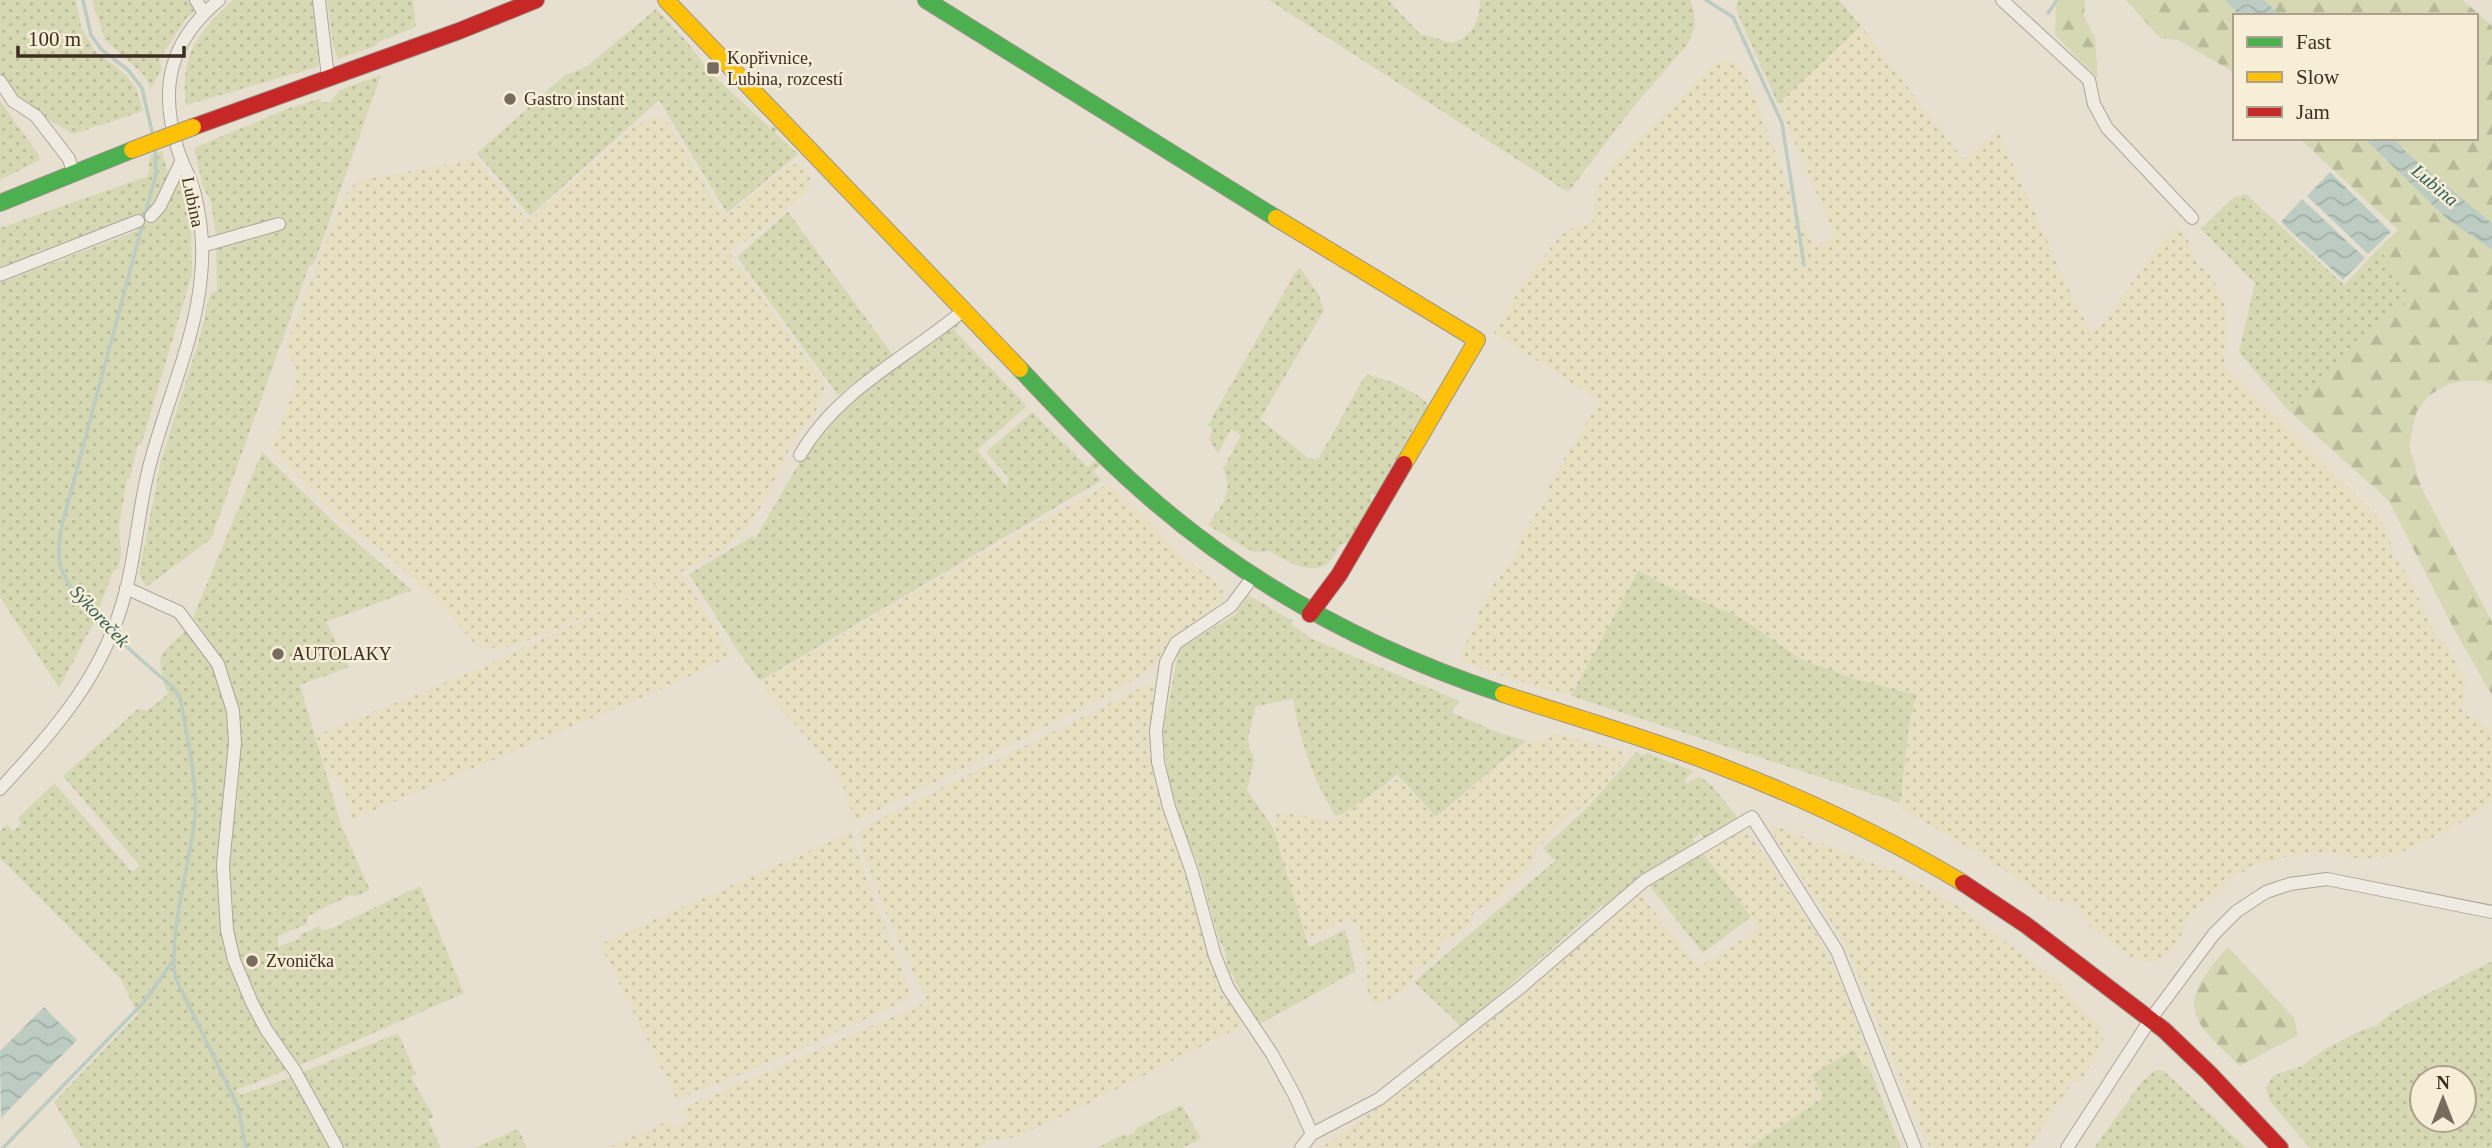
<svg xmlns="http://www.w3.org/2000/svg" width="2492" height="1148" font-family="'Times New Roman',serif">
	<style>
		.farmland { fill: url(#farmland-dots) }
		.grass { fill: url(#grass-dots); fill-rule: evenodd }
		.forest { fill: url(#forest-firs) }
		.water { fill: url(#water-waves) }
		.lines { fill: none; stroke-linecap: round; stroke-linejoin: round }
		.stream { stroke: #bcccc2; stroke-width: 3.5 }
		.street-casing { stroke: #ada599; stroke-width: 14 }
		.fast-casing { stroke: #9c958a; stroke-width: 18 }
		.slow-casing { stroke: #9c958a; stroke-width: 18 }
		.jam-casing { stroke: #9c958a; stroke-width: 18 }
		.street { stroke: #efebe3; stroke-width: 12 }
		.fast { stroke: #4caf50; stroke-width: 16 }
		.slow { stroke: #ffc107; stroke-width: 16 }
		.jam { stroke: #c62828; stroke-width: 16 }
		.slow-bridge-casing { stroke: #9c958a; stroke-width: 18; stroke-linecap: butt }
		.slow-bridge { stroke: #ffc107; stroke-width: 16 }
		.poi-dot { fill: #786c5e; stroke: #f7eed8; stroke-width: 2.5 }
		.labels { text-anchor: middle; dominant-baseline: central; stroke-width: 5; stroke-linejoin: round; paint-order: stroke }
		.poi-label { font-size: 18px; fill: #3d2e20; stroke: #f7eed8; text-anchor: start }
		.street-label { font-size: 18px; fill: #3d2e20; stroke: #f7eed8 }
		.water-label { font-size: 19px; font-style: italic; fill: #2f5d5a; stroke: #f7eed8 }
	</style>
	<defs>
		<pattern id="farmland-dots" width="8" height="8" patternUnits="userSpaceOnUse" patternTransform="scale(1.75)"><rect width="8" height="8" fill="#e6dfc2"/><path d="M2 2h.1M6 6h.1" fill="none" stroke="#c6c0a6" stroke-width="1.8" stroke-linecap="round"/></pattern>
		<pattern id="grass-dots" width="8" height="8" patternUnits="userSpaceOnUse" patternTransform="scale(1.75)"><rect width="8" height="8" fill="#d6d7b3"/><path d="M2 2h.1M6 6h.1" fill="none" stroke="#b9b99a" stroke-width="1.8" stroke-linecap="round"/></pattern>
		<pattern id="forest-firs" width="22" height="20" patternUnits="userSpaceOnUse" patternTransform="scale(1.75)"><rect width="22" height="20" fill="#d6d7b3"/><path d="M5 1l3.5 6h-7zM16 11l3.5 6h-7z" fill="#b9b99a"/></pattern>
		<pattern id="water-waves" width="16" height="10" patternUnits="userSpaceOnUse" patternTransform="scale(1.75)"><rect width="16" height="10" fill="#bcccc2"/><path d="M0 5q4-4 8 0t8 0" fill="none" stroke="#a2b0a6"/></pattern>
	</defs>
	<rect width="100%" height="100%" fill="#e7e0d1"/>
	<g class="farmland">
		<path d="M 1861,26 L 1963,159 L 1998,131 L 2070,292 L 2091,333 L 2101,325 L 2158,247 L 2178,226 L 2185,233 L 2195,260 L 2211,276 L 2221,294 L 2227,314 L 2224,366 L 2379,518 L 2387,532 L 2395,558 L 2409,577 L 2432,628 L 2448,648 L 2466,682 L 2462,710 L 2492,730 L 2492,802 L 2446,832 L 2395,855 L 2363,859 L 2321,853 L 2289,856 L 2258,864 L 2228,880 L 2203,904 L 2191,911 L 2187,916 L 2185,928 L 2173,948 L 2160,960 L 2147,962 L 2134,959 L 2086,924 L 2079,905 L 2054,902 L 2046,898 L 1983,856 L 1902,809 L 1900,800 L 1915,695 L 1852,678 L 1799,659 L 1741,618 L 1665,585 L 1639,572 L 1571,696 L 1512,679 L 1462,661 L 1461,649 L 1475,629 L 1478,613 L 1495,582 L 1511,563 L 1527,526 L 1545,502 L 1551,480 L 1600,401 L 1494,333 L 1524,282 L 1560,236 L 1570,229 L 1593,221 L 1595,192 L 1613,165 L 1632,144 L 1672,108 L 1710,66 L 1722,61 L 1732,61 L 1738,65 L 1750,84 L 1796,209 L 1811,242 L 1819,245 L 1831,240 L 1833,231 L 1778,104 Z"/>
		<path d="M 654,116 L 665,118 L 724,218 L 790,165 L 797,164 L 802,166 L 810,178 L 809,189 L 804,195 L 760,232 L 731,249 L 730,254 L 821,379 L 824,385 L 824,395 L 814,414 L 794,439 L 764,502 L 752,520 L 745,530 L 721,552 L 681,572 L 544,635 L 508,647 L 482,648 L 475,644 L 440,604 L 386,554 L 342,521 L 274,452 L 274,441 L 292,395 L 297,375 L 286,346 L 343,198 L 357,181 L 474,160 L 479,162 L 528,221 L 637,125 Z"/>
		<path d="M 1105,486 L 1116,490 L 1156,528 L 1180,555 L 1221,585 L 1225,600 L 1173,639 L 1155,665 L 1123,687 L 965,768 L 862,818 L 854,819 L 843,786 L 830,763 L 776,704 L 764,689 L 763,681 L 972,559 Z"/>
		<path d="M 681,573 L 732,655 L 680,681 L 351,820 L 346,794 L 339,776 L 329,777 L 315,736 L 483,667 Z"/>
		<path d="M 1152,682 L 1155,685 L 1149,750 L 1157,789 L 1191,890 L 1212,966 L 1244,1025 L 1077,1109 L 1023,1134 L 1003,1140 L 988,1139 L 981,1148 L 607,1148 L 670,1120 L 674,1126 L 687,1122 L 681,1109 L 927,1002 L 887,916 L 861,845 L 860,829 Z"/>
		<path d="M 1554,733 L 1621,751 L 1625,755 L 1624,762 L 1597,795 L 1584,807 L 1572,812 L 1541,845 L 1533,853 L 1534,861 L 1510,887 L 1487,906 L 1475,909 L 1469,924 L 1457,934 L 1441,942 L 1439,952 L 1431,964 L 1415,969 L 1411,984 L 1406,989 L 1381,1004 L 1371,1002 L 1367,988 L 1365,953 L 1357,923 L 1348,919 L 1311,938 L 1303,932 L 1274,828 L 1277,814 L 1285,812 L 1323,820 L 1334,820 L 1395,780 L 1400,780 L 1436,819 L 1526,742 L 1533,740 L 1547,740 Z"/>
		<path d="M 1766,823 L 1903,874 L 1958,906 L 2059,982 L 2076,1004 L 2099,1024 L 2103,1033 L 2103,1043 L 2079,1084 L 2075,1079 L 2028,1148 L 1930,1148 L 1853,962 L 1836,929 Z"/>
		<path d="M 851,832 L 873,897 L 911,991 L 910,998 L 792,1053 L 677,1100 L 600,944 Z"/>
		<path d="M 1739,832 L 1748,834 L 1753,839 L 1815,931 L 1838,975 L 1872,1064 L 1865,1071 L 1854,1050 L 1811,1074 L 1826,1097 L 1748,1148 L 1321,1148 L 1382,1105 L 1390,1094 L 1636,894 L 1639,893 L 1699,967 L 1760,928 L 1702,854 Z"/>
	</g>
	<g class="grass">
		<path d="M 0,0 L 76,0 L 81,27 L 95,51 L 125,74 L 136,88 L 143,111 L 73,134 C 55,123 7,96 0,77 C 0,66 0,15 0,0 Z"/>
		<path d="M 92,0 L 193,0 L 196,9 L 185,20 L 159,60 L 162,68 L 151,88 L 143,74 L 105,40 Z"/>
		<path d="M 233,0 L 313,0 L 320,56 L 317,67 L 186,105 C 180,53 197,34 233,0 Z"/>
		<path d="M 327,0 L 413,0 L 416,27 L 378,42 L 375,46 L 338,59 L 333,45 Z"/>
		<path d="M 1269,0 L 1388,0 L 1420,34 L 1453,43 C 1473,35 1480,20 1480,0 L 1690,0 L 1694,11 L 1695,27 L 1687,45 L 1635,105 L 1568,192 Z"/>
		<path d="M 1738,0 L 1839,0 L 1861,26 L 1778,104 L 1737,12 L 1736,6 Z"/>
		<path d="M 656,9 L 687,42 L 710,72 L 770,128 L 773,126 L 778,130 L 775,133 L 798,154 L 727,213 L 659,100 L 530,216 L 482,159 L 476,154 L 564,76 L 586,67 Z"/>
		<path d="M 381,75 L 314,264 L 309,266 L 211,539 L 146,587 L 139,574 L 161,461 L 199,340 L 210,294 L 217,291 L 216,236 L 211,201 L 203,187 L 194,148 L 287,109 L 322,98 L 320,102 L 330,102 L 340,90 Z"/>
		<path d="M 0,101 L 38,154 L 40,160 L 0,180 Z"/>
		<path d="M 162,151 C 163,158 167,167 168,174 C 168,188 155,212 141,217 L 141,214 L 49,251 L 45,249 L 36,252 L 33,256 L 0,270 L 0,228 L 148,176 L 150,155 Z"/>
		<path d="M 179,180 L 182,180 L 191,229 L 192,274 L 141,445 L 138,444 L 130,478 L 127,479 L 119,526 L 121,553 L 119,568 L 113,571 L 93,624 L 59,688 L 0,597 L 0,283 L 136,231 L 138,224 L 158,215 Z"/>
		<path d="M 2246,194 L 2344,285 L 2379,248 L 2411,293 L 2410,300 L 2287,409 L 2239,352 L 2255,283 L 2201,229 L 2234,197 Z"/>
		<path d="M 788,212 L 893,355 L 838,395 L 737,257 Z"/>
		<path d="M 1300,268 L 1318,293 L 1324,310 L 1260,419 L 1307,457 L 1315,460 L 1319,458 L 1363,379 L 1367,375 C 1383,377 1422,393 1430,407 L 1424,419 L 1417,422 L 1381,491 L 1371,495 L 1372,507 L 1348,542 L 1339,546 C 1325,583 1294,566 1270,551 L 1255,552 L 1246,548 L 1208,525 C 1221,505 1235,493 1223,469 L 1241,435 L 1231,429 L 1218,453 L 1209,440 L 1213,430 L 1208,425 L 1295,273 Z"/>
		<path d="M 961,320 L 963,321 L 954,330 L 1027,406 L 977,450 L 1007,487 L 1008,477 L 986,452 L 1032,412 L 1088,467 L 1096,460 L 1101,464 L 1093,472 L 1102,480 L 760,681 L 738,651 L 689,574 L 753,536 L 755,539 L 803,456 L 818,439 L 821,432 L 838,410 Z"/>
		<path d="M 262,452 L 339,527 L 412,590 L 326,622 L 349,667 L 300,685 L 341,825 L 370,890 L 356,896 L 350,895 L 308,916 L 307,924 L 278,936 L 278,947 L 301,938 L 300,935 L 319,926 L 322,931 L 332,928 L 420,886 L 464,993 L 301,1065 L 296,1065 L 273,1026 L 264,1017 L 236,954 L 228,873 L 234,811 L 237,808 L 239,761 L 223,661 L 193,617 Z"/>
		<path d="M 1638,571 L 1665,585 L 1741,618 L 1800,659 L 1852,678 L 1916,695 L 1909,726 L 1900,803 L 1571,696 Z"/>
		<path d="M 1248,595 L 1293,621 L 1291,624 L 1312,639 L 1460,701 L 1451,712 L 1497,732 L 1526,741 L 1436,817 L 1397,774 L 1386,784 L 1343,814 L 1336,816 C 1311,776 1302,746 1293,699 L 1256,706 L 1248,737 L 1249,748 L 1252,753 L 1254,760 L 1247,790 L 1273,828 L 1309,947 L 1345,930 L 1356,971 L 1256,1026 L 1232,974 L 1229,974 L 1225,951 L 1219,939 L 1197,861 L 1175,816 L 1178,812 L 1168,776 L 1163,733 L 1178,653 L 1181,647 L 1236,614 Z"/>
		<path d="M 188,628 L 209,657 L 226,699 L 229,766 L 224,935 L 287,1070 L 236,1090 L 240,1095 L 292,1077 L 337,1148 L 82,1148 L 54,1102 L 138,1014 L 120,978 L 0,858 L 0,831 L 7,824 L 12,831 L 20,826 L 19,817 L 54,783 L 132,872 L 140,866 L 63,776 L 138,709 L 147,711 L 168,694 C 154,652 158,658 188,628 Z"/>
		<path d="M 1637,751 L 1642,756 L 1647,753 L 1693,771 L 1684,781 L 1687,784 L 1699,776 L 1712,786 L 1738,818 L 1706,840 L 1700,833 L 1693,839 L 1697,845 L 1645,875 L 1604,908 L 1601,906 L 1462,1027 L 1414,982 L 1555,861 L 1543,848 L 1585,810 Z"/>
		<path d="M 1701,850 L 1751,917 L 1703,953 L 1648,884 Z"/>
		<path d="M 2492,961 L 2492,1148 L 2310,1148 L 2269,1100 L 2266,1088 L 2273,1076 L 2302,1066 L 2325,1049 L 2362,1030 L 2376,1026 L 2392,1012 ZM 2422,1078 L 2464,1078 L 2464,1120 L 2422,1120 Z"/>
		<path d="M 398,1033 L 416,1074 L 411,1077 L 434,1117 L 428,1119 L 441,1148 L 345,1148 L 327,1115 L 299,1074 Z"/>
		<path d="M 1854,1049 L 1865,1071 L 1869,1067 L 1901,1148 L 1748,1148 L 1825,1097 L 1811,1075 Z"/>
		<path d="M 2156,1070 L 2164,1071 L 2246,1148 L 2094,1148 L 2143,1080 Z"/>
		<path d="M 1182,1105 L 1201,1139 L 1182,1148 L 1097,1148 L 1124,1134 L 1127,1136 L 1135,1132 L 1136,1128 Z"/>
		<path d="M 518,1129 L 527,1148 L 475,1148 Z"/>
	</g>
	<g class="forest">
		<path d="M 2056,0 L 2085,0 L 2084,16 L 2095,38 L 2098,78 L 2055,35 Z"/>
		<path d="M 2126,0 L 2225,0 L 2240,16 L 2235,16 L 2235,76 L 2230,70 L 2178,40 L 2160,38 Z"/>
		<path d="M 2264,0 L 2463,0 L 2492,26 L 2492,223 L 2407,153 L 2394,138 L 2476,138 L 2476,16 L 2281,16 Z"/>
		<path d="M 2299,138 L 2364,138 L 2447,219 L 2492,250 L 2492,384 L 2481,381 L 2465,381 L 2448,384 L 2428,396 L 2416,413 L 2409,446 L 2421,487 L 2492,622 L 2492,695 L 2454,629 L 2389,501 L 2287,409 L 2410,299 L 2411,293 L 2379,248 L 2398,230 Z"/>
		<path d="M 2228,947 L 2294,1018 L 2298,1035 L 2240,1066 C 2188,1018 2175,1005 2228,947 Z"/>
	</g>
	<g class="water">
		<path d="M 2225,0 L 2264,0 L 2281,16 L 2240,16 Z"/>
		<path d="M 2364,138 L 2394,138 L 2407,153 L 2487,219 L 2492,223 L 2492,250 L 2447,219 Z"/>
		<path d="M 2330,172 L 2391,232 L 2368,254 L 2307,196 Z"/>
		<path d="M 2302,199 L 2365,258 L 2343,280 L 2281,222 Z"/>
		<path d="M 44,1007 L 77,1040 L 1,1118 L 0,1051 Z"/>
	</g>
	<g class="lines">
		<g class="stream">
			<path d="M 83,0 L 91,35 L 102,50 L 128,70 L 142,88 L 153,136"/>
			<path d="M 1706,0 L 1733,17 L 1782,123 L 1804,265"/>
			<path d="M 2048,13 L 2057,0"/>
			<path d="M 155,147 L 156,174 L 62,525 C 59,539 57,554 61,568 C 70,599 146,665 173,687 L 180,698 C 186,729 198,786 195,816 C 190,864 169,931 175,977 L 238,1107 L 246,1148"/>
			<path d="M 3,1148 L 144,1002 L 173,961"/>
		</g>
		<g class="street-casing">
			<g id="street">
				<path d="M 196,0 L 204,13"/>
				<path d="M 319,0 L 328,77"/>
				<path d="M 2002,0 L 2089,80 L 2094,104 L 2107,128 L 2192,218"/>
				<path d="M 0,81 L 13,101 L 36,116 L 69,159 L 73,172"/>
				<path d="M 151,216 L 160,206 L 182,160"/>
				<path d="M 202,246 L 279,224"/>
				<path d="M 0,275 L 138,221"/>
				<path d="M 800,455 C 837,390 908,357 964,310"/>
				<path d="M 1252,578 L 1231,606 L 1176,643 L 1166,662 L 1156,731 L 1158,762 L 1169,807 L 1192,872 L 1215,956 L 1228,988 L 1272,1054 L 1295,1096 L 1312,1134"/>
				<path d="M 126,588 L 179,612 L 218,664 L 233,711 L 235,743 L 223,865 L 227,930 L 234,960 L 252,1003 L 267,1031 L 295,1071 L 337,1148"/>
				<path d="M 0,789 C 57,727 105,674 126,590 C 137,547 139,502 151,460 C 167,400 196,337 201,276 C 204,248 201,218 194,191 C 190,176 181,162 177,147 C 159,86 170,41 219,0"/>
				<path d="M 1301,1148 L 1312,1134 L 1379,1099 L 1521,987 L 1644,881 L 1752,817 L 1837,951 L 1915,1148"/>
				<path d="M 2067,1148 L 2150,1020 L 2214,934 L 2237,911 L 2266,892 L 2290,884 L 2327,879 L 2492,912"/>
			</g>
		</g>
		<g class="fast-casing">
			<g id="fast">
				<path d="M 926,0 L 1276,218"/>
				<path d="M 0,203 L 132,150"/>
				<path d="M 1020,369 C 1059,410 1098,452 1140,489 C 1246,584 1369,650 1503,694"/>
			</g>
		</g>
		<g class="slow-casing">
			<g id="slow">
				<path d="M 666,0 L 1020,369"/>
				<path d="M 1276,218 L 1477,340 L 1404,464"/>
				<path d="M 1503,694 C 1573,717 1644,737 1712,763 C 1799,796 1883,835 1963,883"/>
			</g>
		</g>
		<g class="jam-casing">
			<g id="jam">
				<path d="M 193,127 L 459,31 L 536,0"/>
				<path d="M 1310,614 L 1339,575 L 1404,464"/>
				<path d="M 1963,883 L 2026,925 L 2164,1030 L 2209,1073 L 2280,1148"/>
			</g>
		</g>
		<use href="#street" class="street"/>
		<use href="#fast" class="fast"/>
		<use href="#slow" class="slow"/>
		<use href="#jam" class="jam"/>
		<g class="slow-bridge-casing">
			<path id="slow-bridge" d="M 132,150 L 193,127"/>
		</g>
		<use href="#slow-bridge" class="slow-bridge"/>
	</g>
	<g class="poi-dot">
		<rect x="706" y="61" width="14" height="14" rx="3.5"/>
		<circle cx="510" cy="99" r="7"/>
		<circle cx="278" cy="654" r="7"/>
		<circle cx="252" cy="961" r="7"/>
	</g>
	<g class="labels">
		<g class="poi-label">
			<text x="727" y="58">Kopřivnice,<tspan x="727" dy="21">Lubina, rozcestí</tspan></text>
			<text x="524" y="99">Gastro instant</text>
			<text x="292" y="654">AUTOLAKY</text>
			<text x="266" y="961">Zvonička</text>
		</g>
		<g class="street-label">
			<text transform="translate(193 202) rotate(78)">Lubina</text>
		</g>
		<g class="water-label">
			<text transform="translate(2435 185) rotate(40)">Lubina</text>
			<text transform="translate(100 616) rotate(47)">Sýkoreček</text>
		</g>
	</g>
	<rect x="2233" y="14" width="245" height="126" fill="#f7eed8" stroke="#ada18e" stroke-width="2"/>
	<rect x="2247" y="37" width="35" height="10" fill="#4caf50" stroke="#ada18e" stroke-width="2"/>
	<text x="2296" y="49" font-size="21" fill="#3d2e20">Fast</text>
	<rect x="2247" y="72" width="35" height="10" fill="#ffc107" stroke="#ada18e" stroke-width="2"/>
	<text x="2296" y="84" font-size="21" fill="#3d2e20">Slow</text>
	<rect x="2247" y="107" width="35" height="10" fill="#c62828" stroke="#ada18e" stroke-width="2"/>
	<text x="2296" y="119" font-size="21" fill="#3d2e20">Jam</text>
	<g transform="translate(2443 1099)"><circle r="33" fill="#f7eed8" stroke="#ada18e" stroke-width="2"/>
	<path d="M0-5L12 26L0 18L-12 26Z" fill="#786c5e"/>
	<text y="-10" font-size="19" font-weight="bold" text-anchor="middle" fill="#3d2e20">N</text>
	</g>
	<path d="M18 46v10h166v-10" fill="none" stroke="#3d2e20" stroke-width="3.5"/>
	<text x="28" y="46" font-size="21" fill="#3d2e20" stroke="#f7eed8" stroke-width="5" paint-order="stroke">100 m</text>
</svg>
